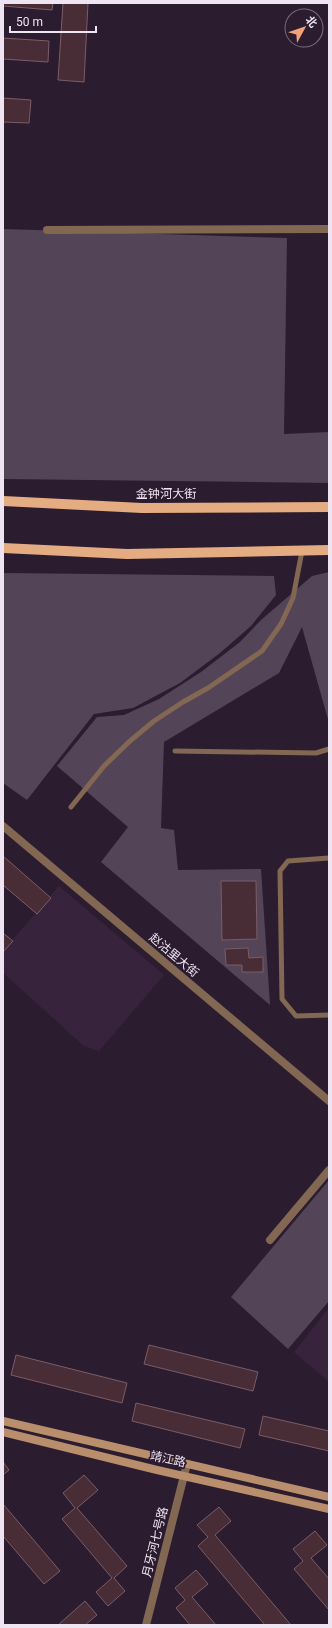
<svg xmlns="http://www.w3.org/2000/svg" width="332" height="1628" font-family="Roboto,'Noto Sans SC',sans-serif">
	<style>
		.built { fill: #37243c }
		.green { fill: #544458 }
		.building { fill: #482d36; stroke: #7b5d67 }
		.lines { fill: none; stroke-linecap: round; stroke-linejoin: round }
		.service { stroke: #826752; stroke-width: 5 }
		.minor { stroke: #826752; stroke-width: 8 }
		.tertiary { stroke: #826752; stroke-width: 8 }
		.secondary { stroke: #b98e6c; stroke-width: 8 }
		.primary { stroke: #e4ac80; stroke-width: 10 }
		.labels { text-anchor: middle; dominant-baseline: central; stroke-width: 3.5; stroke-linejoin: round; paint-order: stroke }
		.street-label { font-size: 12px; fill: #efe4f1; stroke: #2b1c2f }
	</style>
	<rect width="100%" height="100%" fill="#2b1c2f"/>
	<g class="built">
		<path d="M 59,886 L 164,975 L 99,1051 L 84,1046 L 3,973 L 3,951 Z"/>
		<path d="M 329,1308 L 329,1382 L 294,1352 Z"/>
	</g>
	<g class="green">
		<path d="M 3,229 L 287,238 L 284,434 L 329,432 L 329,483 L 3,479 Z"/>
		<path d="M 329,572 L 329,723 L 302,627 L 279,673 L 164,742 L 161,828 L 174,830 L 178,870 L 261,869 L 270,1005 L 101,862 L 128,827 L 57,766 L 97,717 L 124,715 L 159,699 L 201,672 L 240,642 L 261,620 L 312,576 Z"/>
		<path d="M 3,573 L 274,576 L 276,595 L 251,626 L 220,653 L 180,683 L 133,708 L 94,714 L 27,800 L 3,783 Z"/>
		<path d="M 329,1180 L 329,1301 L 288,1349 L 231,1297 Z"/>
	</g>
	<g class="building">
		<path d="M 3,3 L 53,3 L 52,10 L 3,6 Z"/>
		<path d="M 63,3 L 88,3 L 84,82 L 58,80 Z"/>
		<path d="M 3,38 L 49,41 L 48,62 L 3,59 Z"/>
		<path d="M 3,98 L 31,100 L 29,123 L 3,122 Z"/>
		<path d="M 3,856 L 51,898 L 37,914 L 3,885 Z"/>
		<path d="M 221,881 L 256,881 L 257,939 L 222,940 Z"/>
		<path d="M 3,933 L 13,941 L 3,952 Z"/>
		<path d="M 248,948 L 249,958 L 263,957 L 263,972 L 242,972 L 242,965 L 226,965 L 225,949 Z"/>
		<path d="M 149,1345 L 258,1372 L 253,1391 L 144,1364 Z"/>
		<path d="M 16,1355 L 127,1383 L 122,1403 L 11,1375 Z"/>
		<path d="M 136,1403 L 245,1429 L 240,1448 L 132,1421 Z"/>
		<path d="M 263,1416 L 329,1431 L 329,1451 L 259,1435 Z"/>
		<path d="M 3,1462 L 9,1470 L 3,1475 Z"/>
		<path d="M 84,1475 L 98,1490 L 77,1508 L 127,1566 L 114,1578 L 125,1591 L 108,1606 L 96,1592 L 112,1578 L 62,1519 L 75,1508 L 63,1493 Z"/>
		<path d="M 3,1504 L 60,1571 L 44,1584 L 3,1536 Z"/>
		<path d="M 219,1507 L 231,1521 L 215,1535 L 291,1625 L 265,1625 L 198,1546 L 208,1537 L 197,1525 Z"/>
		<path d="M 315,1531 L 327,1545 L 311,1558 L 329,1579 L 329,1610 L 294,1569 L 303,1561 L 293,1549 Z"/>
		<path d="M 196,1570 L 208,1584 L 192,1597 L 216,1625 L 190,1625 L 176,1608 L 185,1600 L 175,1588 Z"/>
		<path d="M 85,1601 L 97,1615 L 85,1625 L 58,1625 Z"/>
	</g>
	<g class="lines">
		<g class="service">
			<path d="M 175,751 L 316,753 L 329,749"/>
			<path d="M 71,807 L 104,766 L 130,741 L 154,721 L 183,702 L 208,688 L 262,651 L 281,624 L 293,598 L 302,551"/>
			<path d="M 329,858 L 288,861 L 280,871 L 282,999 L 296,1016 L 329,1015"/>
		</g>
		<g class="minor">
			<path d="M 47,230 L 329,229"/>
			<path d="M 270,1240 L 329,1170"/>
			<path d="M 146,1625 L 187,1464"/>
		</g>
		<path class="tertiary" d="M 3,826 L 329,1101"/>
		<g class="secondary">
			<path d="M 3,1421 L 329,1497"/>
			<path d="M 3,1432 L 157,1470 L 329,1509"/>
		</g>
		<g class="primary">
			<path d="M 3,501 L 142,508 L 329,507"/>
			<path d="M 3,548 L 127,554 L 329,550"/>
		</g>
	</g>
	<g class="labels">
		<g class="street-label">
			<text x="166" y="494">金钟河大街</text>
			<text transform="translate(174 955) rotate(40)">赵沽里大街</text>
			<text transform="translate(168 1459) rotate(12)">靖江路</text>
			<text transform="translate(155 1542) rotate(-76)">月牙河七号路</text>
		</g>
	</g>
	<rect width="332" height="1628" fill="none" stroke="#efe4f1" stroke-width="8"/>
	<g transform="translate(304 28) rotate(50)"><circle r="19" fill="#2b1c2f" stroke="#796c7d"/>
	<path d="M0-3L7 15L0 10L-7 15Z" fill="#f0a378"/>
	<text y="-6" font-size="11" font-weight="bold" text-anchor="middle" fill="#efe4f1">北</text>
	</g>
	<path d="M10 26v6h86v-6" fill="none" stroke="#efe4f1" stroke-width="2"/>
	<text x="16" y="26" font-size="12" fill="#efe4f1" stroke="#2b1c2f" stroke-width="3" paint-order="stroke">50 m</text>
</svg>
